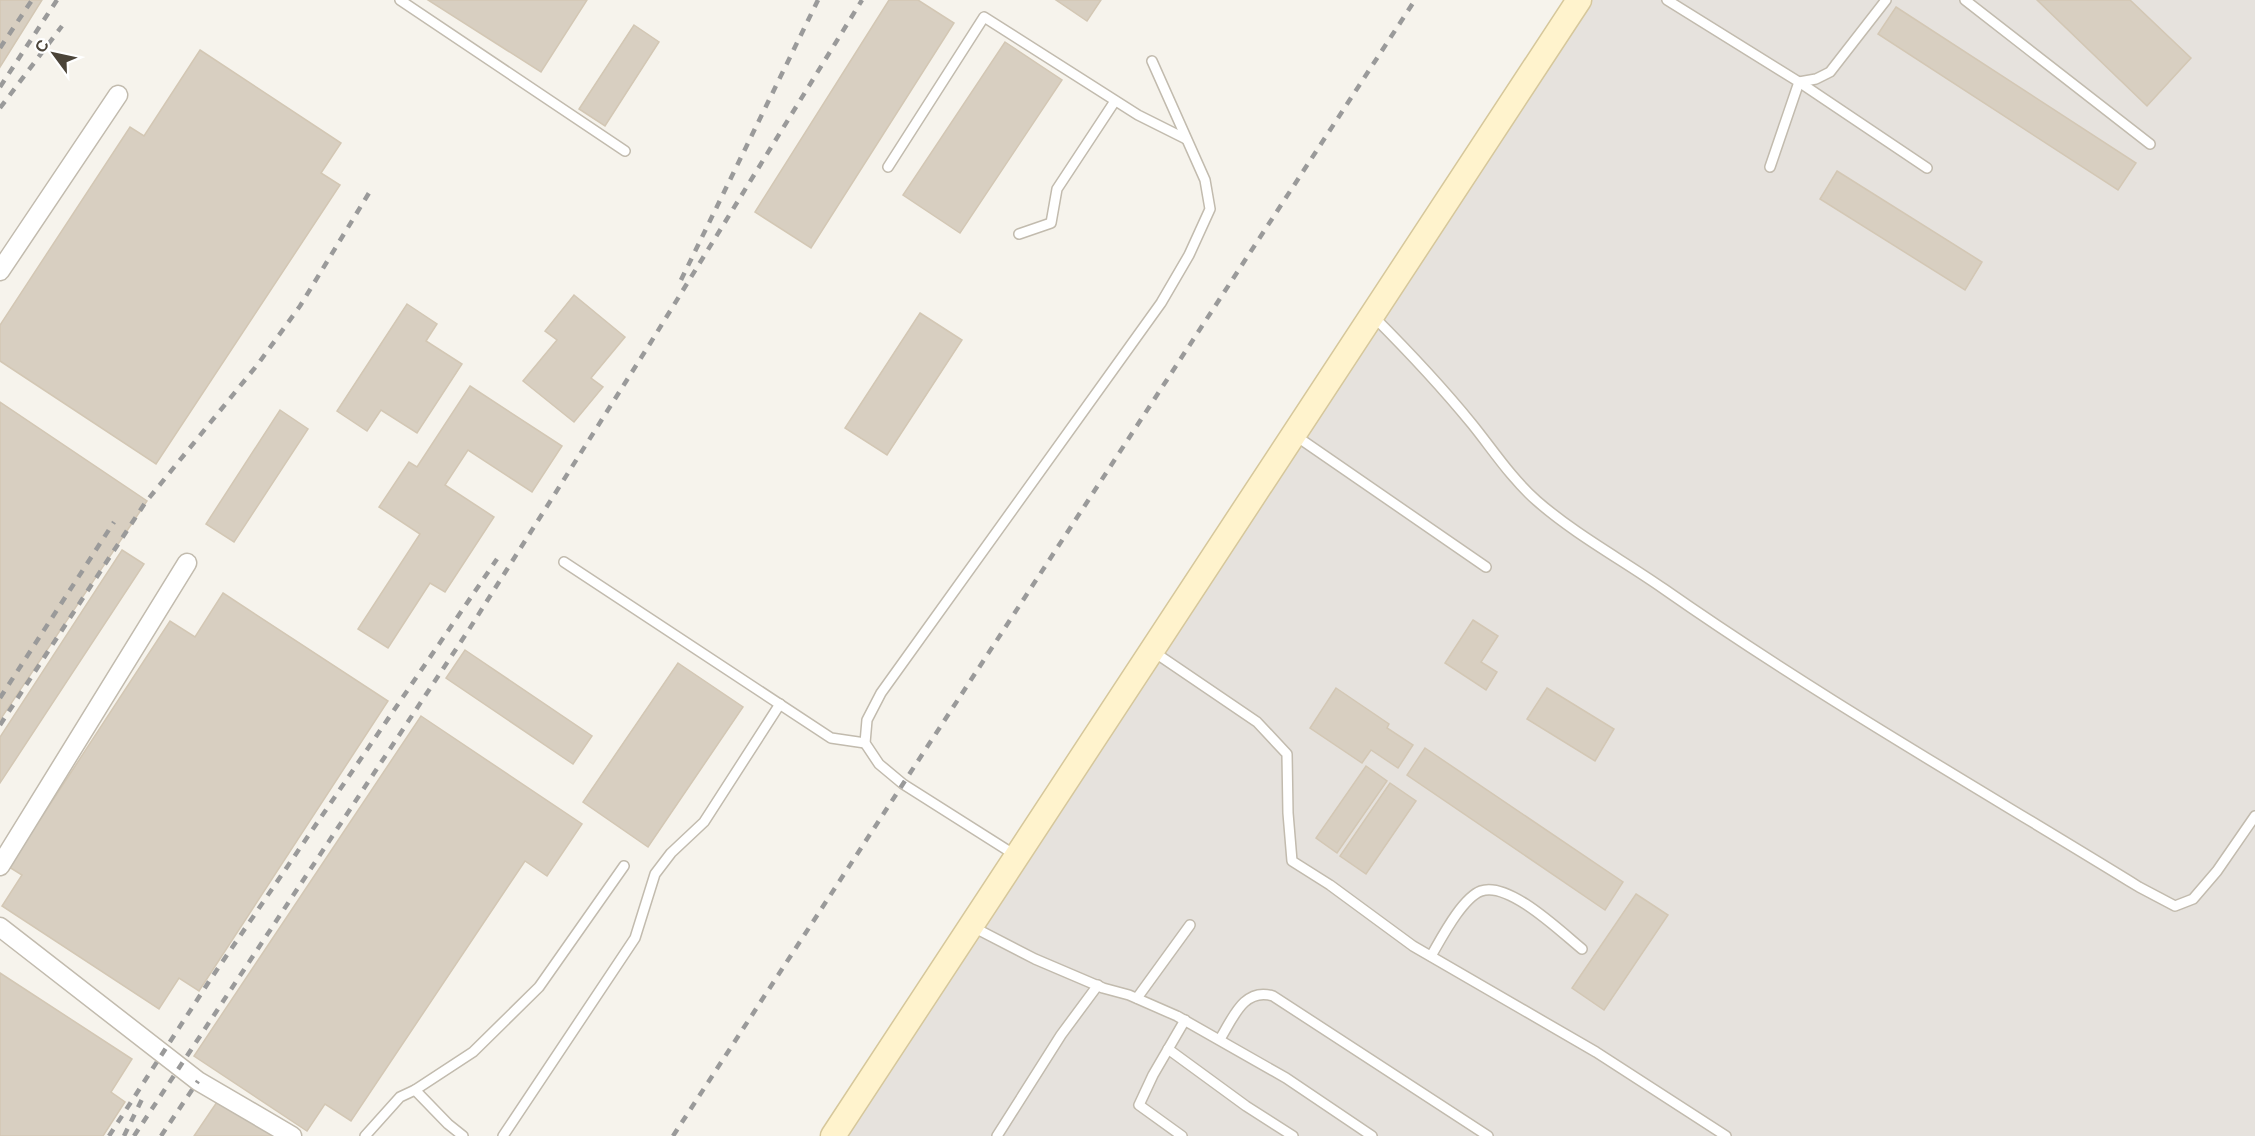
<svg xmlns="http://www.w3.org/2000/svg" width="2255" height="1136" font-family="Arial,sans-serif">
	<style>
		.industrial { fill: #e6e2dd }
		.building { fill: #d8cfc1; stroke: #d3c7b4; stroke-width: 1.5 }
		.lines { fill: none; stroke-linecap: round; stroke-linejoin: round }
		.lane-casing { stroke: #c2bbae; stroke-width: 12 }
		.street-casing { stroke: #c2bbae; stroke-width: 21 }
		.secondary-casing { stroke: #d6c79b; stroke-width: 27 }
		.lane { stroke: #fff; stroke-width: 9 }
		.street { stroke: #fff; stroke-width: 18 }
		.secondary { stroke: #fff3cd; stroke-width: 24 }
		.rail { stroke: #9a9a9a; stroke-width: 4.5; stroke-dasharray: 8 8; stroke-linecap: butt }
	</style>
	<rect width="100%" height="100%" fill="#f6f3ec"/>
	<path class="industrial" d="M 1578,0 L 2255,0 L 2255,1136 L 833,1136 Z"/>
	<g class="building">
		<path d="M 0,0 L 42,0 L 0,67 Z"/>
		<path d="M 428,0 L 587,0 L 541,72 Z"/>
		<path d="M 889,0 L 918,0 L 954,23 L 811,248 L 755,212 Z"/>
		<path d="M 1056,0 L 1101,0 L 1087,21 Z"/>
		<path d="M 2037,0 L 2130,0 L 2191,58 L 2147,106 Z"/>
		<path d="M 1896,7 L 2136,163 L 2118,190 L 1878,34 Z"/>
		<path d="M 634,25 L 659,42 L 605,126 L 579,109 Z"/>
		<path d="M 1005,42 L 1062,80 L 960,233 L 903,195 Z"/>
		<path d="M 200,50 L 341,143 L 321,173 L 340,185 L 156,464 L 0,361 L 0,325 L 130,127 L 144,136 Z"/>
		<path d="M 1837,171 L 1982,262 L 1965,290 L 1820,199 Z"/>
		<path d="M 574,295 L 625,337 L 591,378 L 603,387 L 574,422 L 523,381 L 557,340 L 545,331 Z"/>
		<path d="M 407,304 L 437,324 L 426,341 L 462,364 L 417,433 L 381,410 L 367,431 L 337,411 Z"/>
		<path d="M 920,313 L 962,340 L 887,455 L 845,428 Z"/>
		<path d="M 470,386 L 562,446 L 532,492 L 468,450 L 445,485 L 494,517 L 445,592 L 430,583 L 388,648 L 358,629 L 420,534 L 379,507 L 409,462 L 417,467 Z"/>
		<path d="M 0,402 L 147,501 L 0,720 Z"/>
		<path d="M 280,410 L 308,429 L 234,542 L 206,524 Z"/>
		<path d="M 122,550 L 144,564 L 0,783 L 0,737 Z"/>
		<path d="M 223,593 L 388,701 L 199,991 L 179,978 L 159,1009 L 2,906 L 22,875 L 9,867 L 170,621 L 195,637 Z"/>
		<path d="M 1473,620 L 1498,636 L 1481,662 L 1497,672 L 1486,690 L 1445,663 Z"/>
		<path d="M 465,650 L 592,736 L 573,764 L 446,678 Z"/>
		<path d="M 678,663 L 743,707 L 648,847 L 583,802 Z"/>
		<path d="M 1336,688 L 1389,724 L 1387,728 L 1413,745 L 1398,768 L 1371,750 L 1362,763 L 1310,728 Z"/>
		<path d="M 1547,688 L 1614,729 L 1595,761 L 1527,719 Z"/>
		<path d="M 421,716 L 582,824 L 547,876 L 525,861 L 351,1121 L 325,1104 L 307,1131 L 194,1056 Z"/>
		<path d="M 1425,748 L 1623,882 L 1605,910 L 1407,775 Z"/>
		<path d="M 1366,766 L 1387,781 L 1337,853 L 1316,838 Z"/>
		<path d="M 1390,783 L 1416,801 L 1366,874 L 1340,856 Z"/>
		<path d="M 1636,894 L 1668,915 L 1604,1010 L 1572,988 Z"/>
		<path d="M 0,973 L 132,1059 L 111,1092 L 125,1102 L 103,1136 L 0,1136 Z"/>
		<path d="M 219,1099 L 275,1136 L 194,1136 Z"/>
	</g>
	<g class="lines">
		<g class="lane-casing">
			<g id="lane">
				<path d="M 400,0 L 625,151"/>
				<path d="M 1667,0 L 1799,82 L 1770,167"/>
				<path d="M 1886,0 L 1830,72 L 1816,79 L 1799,82 L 1927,168"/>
				<path d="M 1965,0 L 2150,144"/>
				<path d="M 888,167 L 984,17 L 1138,115 L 1186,139"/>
				<path d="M 1019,234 L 1051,223 L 1057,189 L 1115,101"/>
				<path d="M 1374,317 C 1408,351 1441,386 1472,424 C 1493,450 1511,478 1537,501 C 1576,535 1621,559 1664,589 C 1817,696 1980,789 2139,887 L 2175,906 L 2193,899 L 2217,871 L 2255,816"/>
				<path d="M 1296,436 L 1486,567"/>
				<path d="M 564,562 L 831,738 L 865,743"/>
				<path d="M 1154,652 L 1257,722 L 1287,754 L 1288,813 L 1292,861 L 1330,885 L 1413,946 L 1596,1052 L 1726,1136"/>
				<path d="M 1015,855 L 903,784 L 879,764 L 865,743 L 867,720 L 881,693 L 1161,303 L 1189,255 L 1210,209 L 1205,180 L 1152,61"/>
				<path d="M 973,927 L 1035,959 L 1103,988 L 1129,995 L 1177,1016 L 1286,1078 L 1372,1136"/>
				<path d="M 1431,956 C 1441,939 1462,898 1481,891 C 1509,881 1561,932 1582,949"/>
				<path d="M 1137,998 L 1190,925"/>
				<path d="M 1220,1039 C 1233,1018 1244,987 1273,996 L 1488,1136"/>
				<path d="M 1168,1049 L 1246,1106 L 1293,1136"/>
				<path d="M 415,1090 L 448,1124 L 463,1136"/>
				<path d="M 365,1136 L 400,1097 L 415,1090 L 473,1052 L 539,987 L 624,866"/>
				<path d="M 503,1136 L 635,938 L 655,874 L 671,853 L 704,822 L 780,704"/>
				<path d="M 997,1136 L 1061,1035 L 1098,985"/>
				<path d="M 1182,1136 L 1139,1105 L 1153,1075 L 1185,1020"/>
			</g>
		</g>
		<g class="street-casing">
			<g id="street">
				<path d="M 0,271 L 118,95"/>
				<path d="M 0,866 L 187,563"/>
				<path d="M 0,927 L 198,1081 L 292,1136"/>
			</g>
		</g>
		<g class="secondary-casing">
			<path id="secondary" d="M 833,1136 L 1579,0"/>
		</g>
		<use href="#lane" class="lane"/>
		<use href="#street" class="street"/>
		<use href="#secondary" class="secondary"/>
		<g class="rail">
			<path d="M 0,48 L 32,0"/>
			<path d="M 0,87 L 57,0"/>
			<path d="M 0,108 L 62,26"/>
			<path d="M 681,280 L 818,0"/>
			<path d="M 0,698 L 114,522"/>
			<path d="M 0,725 L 145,503 L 258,364 L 300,306 L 372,188"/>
			<path d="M 109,1136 L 210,980 L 497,559"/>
			<path d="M 124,1136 L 145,1093"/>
			<path d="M 134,1136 L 468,631 L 651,342 L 862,0"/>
			<path d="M 161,1136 L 198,1081"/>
			<path d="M 673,1136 L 1415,0"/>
		</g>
	</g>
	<g transform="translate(54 54) rotate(303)" stroke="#ffffff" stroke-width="4.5" paint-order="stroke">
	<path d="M0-4.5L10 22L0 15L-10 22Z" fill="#4b4439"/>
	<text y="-9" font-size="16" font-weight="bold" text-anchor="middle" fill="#4b4439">С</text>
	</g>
</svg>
